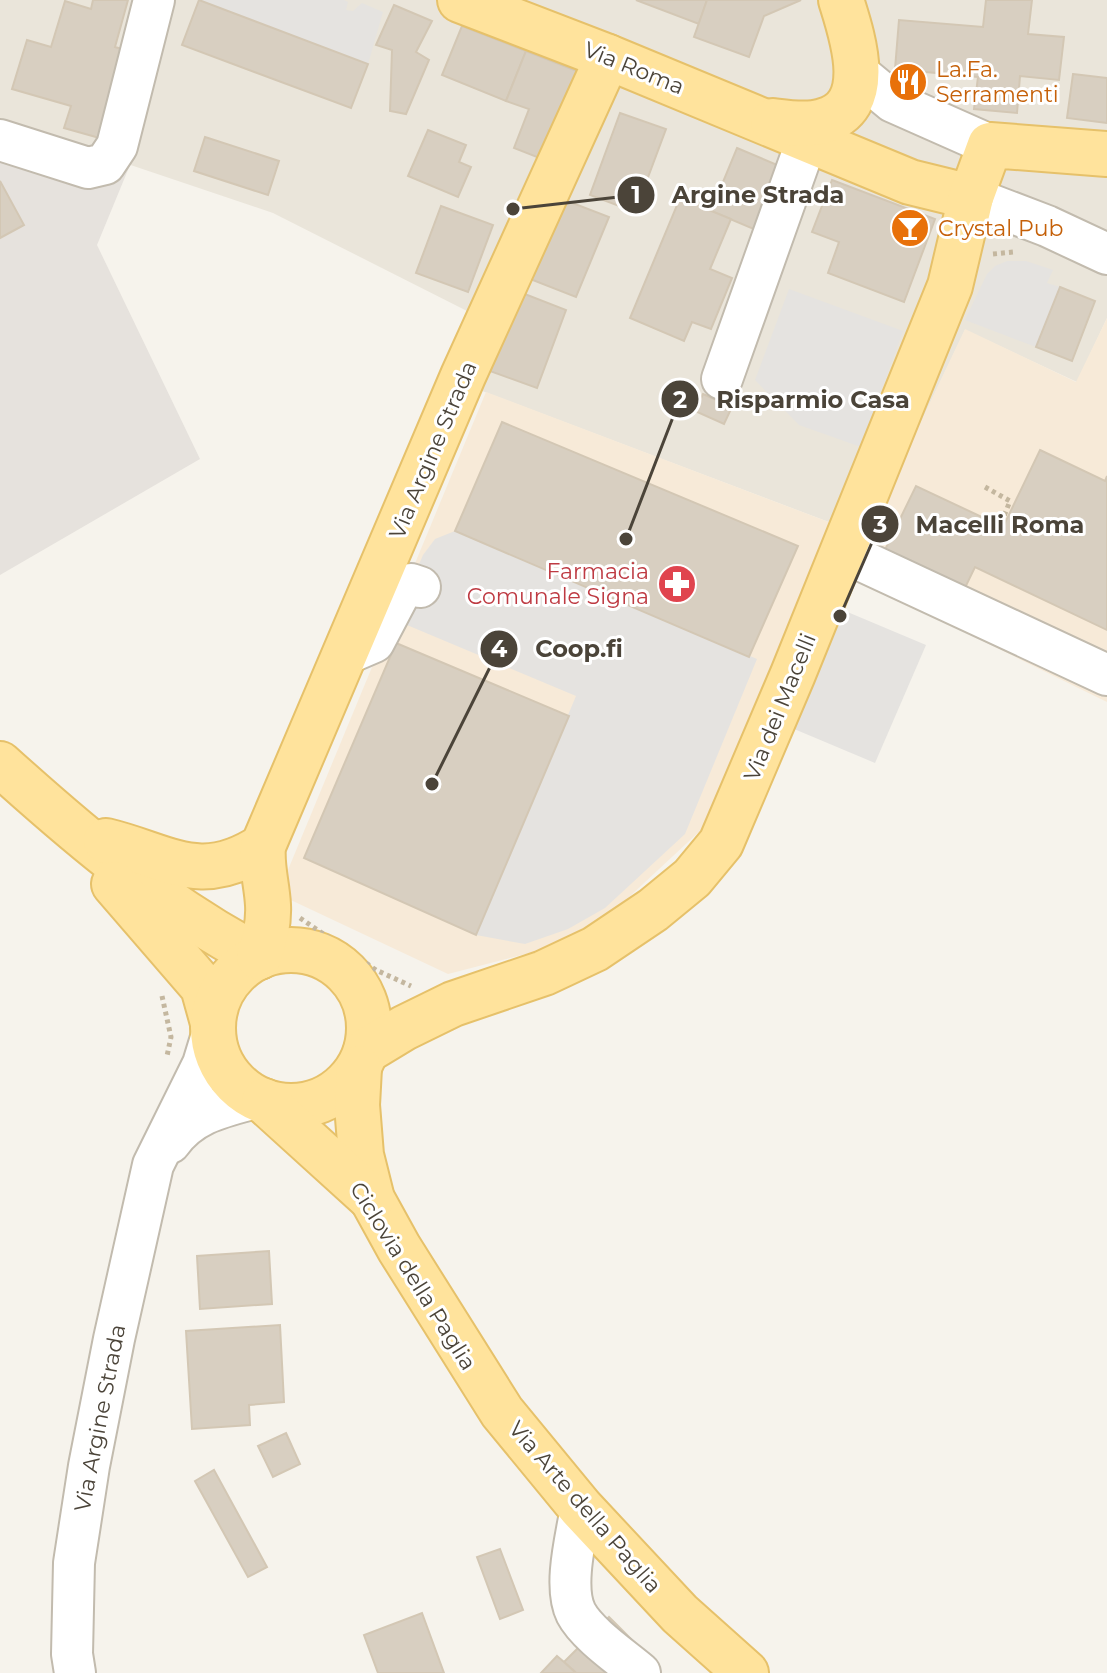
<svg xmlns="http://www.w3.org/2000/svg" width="1107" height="1673" font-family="Montserrat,sans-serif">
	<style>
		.residential { fill: #eae5da }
		.commercial { fill: #f7ead8 }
		.industrial { fill: #e6e2dd }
		.parking { fill: #e5e3e0 }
		.building { fill: #d8cfc1; stroke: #d3c7b4; stroke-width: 2 }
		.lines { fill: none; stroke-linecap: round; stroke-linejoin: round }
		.minor-casing { stroke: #c2bbae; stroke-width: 44 }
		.major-casing { stroke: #e6c16a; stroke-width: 48 }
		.path { stroke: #c4b79f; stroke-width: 5; stroke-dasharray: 4 4; stroke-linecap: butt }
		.minor { stroke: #fff; stroke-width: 40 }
		.major { stroke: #ffe39c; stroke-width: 44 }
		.labels { text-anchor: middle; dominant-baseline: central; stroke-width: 6; stroke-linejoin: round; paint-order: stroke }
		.street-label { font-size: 22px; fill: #4b4439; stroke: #fff }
		.food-label { font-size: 22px; fill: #c56008; stroke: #fff; text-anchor: start }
		.health-label { font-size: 22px; fill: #be3a42; stroke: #fff; text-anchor: end }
		.leader { fill: none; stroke: #4b4439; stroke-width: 3 }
		.callout-dot { fill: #4b4439; stroke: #fff; stroke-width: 3 }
		.mark-label { font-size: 24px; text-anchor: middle; font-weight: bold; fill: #fff }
		.callout-label { font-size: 24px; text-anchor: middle; font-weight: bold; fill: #4b4439; stroke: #fff; stroke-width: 6; stroke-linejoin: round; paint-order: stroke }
	</style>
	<rect width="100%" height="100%" fill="#f6f3ec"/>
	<path class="residential" d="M 0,0 L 1107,0 L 1107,318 L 1077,382 L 965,330 L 848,575 L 834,524 L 440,375 L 469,312 L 273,213 L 0,121 Z"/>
	<g class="commercial">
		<path d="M 1107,318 L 1107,702 L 848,575 L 965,329 L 1076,382 Z"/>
		<path d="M 486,392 L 834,524 L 702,829 L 584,939 L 448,974 L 278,894 Z"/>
	</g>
	<path class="industrial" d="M 0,121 L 130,165 L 97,245 L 200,459 L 0,575 Z"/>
	<g class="parking">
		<path d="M 199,0 L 344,0 L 348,2 L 346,10 L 353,11 L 362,3 L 383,12 L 368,64 Z"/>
		<path d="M 1007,261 L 1026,261 L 1053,270 L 1047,283 L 1060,287 L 1036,347 L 965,320 L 987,274 L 995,266 Z"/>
		<path d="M 789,289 L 903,331 L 861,447 L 799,425 L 755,380 Z"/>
		<path d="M 455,531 L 757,659 L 685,834 L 605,908 L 568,929 L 525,944 L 476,935 L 576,696 L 395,620 L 423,555 L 435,539 Z"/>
		<path d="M 838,608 L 926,645 L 875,763 L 787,726 Z"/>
	</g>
	<g class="building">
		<path d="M 93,0 L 128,0 L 115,47 L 129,51 L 103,139 L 64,128 L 71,106 L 12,89 L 27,40 L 51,47 L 65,1 L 91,9 Z"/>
		<path d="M 199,0 L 368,64 L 351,108 L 182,45 Z"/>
		<path d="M 636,0 L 707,0 L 699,24 Z"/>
		<path d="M 707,0 L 801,0 L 764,16 L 749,57 L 694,37 Z"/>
		<path d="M 986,0 L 1032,0 L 1028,34 L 1064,37 L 1059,80 L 1020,76 L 1017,113 L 974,109 L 978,77 L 895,69 L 899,20 L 983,27 Z"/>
		<path d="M 394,5 L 432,21 L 416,52 L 429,60 L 406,114 L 390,111 L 392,50 L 376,45 Z"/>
		<path d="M 462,26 L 526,51 L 506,101 L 442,75 Z"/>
		<path d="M 526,51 L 577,71 L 542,159 L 514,148 L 529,109 L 506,101 Z"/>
		<path d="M 1073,74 L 1107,78 L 1107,123 L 1067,118 Z"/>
		<path d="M 620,113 L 666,129 L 635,212 L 590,195 Z"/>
		<path d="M 428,130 L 466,145 L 459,162 L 471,167 L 458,197 L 408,176 Z"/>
		<path d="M 205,137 L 279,161 L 268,195 L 194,171 Z"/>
		<path d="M 737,148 L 782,167 L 756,230 L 711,211 Z"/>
		<path d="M 832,180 L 935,219 L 904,302 L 828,273 L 839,242 L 812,232 Z"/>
		<path d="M 0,181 L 24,225 L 0,238 Z"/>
		<path d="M 680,198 L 731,219 L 710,269 L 732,278 L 711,329 L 692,322 L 684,341 L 630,318 Z"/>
		<path d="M 562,199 L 609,217 L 576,297 L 530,279 Z"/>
		<path d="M 441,206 L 493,225 L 468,292 L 416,273 Z"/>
		<path d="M 1060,287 L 1095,301 L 1072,361 L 1036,347 Z"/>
		<path d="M 517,291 L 566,310 L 537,388 L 487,370 Z"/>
		<path d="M 703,394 L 732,407 L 724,424 L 695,411 Z"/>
		<path d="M 502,422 L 798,546 L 749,657 L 455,531 Z"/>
		<path d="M 1040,450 L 1105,481 L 1107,476 L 1107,630 L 975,567 L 962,594 L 882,556 L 916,486 L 1003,527 Z"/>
		<path d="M 396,643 L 569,716 L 476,935 L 304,858 Z"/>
		<path d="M 269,1251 L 272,1304 L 200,1309 L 197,1256 Z"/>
		<path d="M 280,1325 L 284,1402 L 249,1405 L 250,1425 L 192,1429 L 186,1331 Z"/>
		<path d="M 286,1433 L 300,1464 L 273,1477 L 258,1446 Z"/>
		<path d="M 214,1470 L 267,1567 L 248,1577 L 195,1481 Z"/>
		<path d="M 500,1549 L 523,1610 L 500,1619 L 477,1557 Z"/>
		<path d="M 422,1613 L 444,1673 L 378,1673 L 364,1635 Z"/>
		<path d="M 609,1617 L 637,1645 L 608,1673 L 576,1673 L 564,1662 Z"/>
		<path d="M 557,1656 L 564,1662 L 576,1673 L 541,1673 Z"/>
	</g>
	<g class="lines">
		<g class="minor-casing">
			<g id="minor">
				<path d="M 858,73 L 893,102 L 990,145"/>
				<path d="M 0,140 L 88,168 L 105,164 L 117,146 L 154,0"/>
				<path d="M 971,197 L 1047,226 L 1107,254"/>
				<path d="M 722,379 L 807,140"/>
				<path d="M 843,552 L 1107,675"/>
				<path d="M 346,654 L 374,642 L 404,585 L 411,584 L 420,587"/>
				<path d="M 170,1143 C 191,1113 222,1107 256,1098"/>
				<path d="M 581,1508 C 576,1537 563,1587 576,1613 C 587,1634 621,1657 640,1673"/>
				<path d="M 75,1673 L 72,1654 L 74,1563 L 89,1466 L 114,1339 L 153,1165 L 203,1064 L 214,1028"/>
			</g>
		</g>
		<g class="major-casing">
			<g id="major">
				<path d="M 460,0 L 608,57 L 910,182 L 971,197"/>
				<path d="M 773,121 C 789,123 808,126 823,121 C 877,107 852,35 841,0"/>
				<path d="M 0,764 C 82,838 161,905 259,957"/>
				<path d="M 106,841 C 168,856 200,887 263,846"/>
				<path d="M 114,884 L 203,987 L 213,1023"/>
				<circle cx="291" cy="1028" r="78"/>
				<path d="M 259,957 C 265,940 269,923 268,905 C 267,884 261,867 263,846 L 463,376 L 608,57"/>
				<path d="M 366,1051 L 404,1028 L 453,1004 L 544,973 L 595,949 L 653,910 L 692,878 L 721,843 L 793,674 L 950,286 L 971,197 L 990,145 L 1107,154"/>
				<path d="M 359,1068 L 357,1105 L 361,1155 L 372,1199 L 399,1248 L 502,1412 L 581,1508 L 680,1614 L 746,1673"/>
				<path d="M 264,1101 L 372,1199"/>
			</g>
		</g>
		<g class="path">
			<path d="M 993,254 L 1014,252"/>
			<path d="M 985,487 L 1010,501 L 1000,526"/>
			<path d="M 300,918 L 376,970 L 411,986"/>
			<path d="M 162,996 L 171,1037 L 167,1056"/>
		</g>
		<use href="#minor" class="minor"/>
		<use href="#major" class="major"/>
	</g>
	<defs>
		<g id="restaurant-disc" transform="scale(2)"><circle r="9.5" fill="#e8710a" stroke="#fff"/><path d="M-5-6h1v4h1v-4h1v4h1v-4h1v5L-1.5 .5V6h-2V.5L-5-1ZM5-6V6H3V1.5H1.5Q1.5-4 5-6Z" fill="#fff"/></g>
		<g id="bar-disc" transform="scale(2)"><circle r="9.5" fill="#e8710a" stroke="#fff"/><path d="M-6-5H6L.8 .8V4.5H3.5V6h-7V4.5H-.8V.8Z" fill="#fff"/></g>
		<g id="pharmacy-disc" transform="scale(2)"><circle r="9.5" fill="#e0444e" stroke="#fff"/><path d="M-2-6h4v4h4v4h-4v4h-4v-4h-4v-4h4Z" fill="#fff"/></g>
	</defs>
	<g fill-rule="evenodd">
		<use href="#restaurant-disc" x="908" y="82"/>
		<use href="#bar-disc" x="910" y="228"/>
		<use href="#pharmacy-disc" x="677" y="584"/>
	</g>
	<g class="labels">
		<g class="street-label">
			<text transform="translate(634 68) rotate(22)">Via Roma</text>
			<text transform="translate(433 450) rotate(-67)">Via Argine Strada</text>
			<text transform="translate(780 707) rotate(-68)">Via dei Macelli</text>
			<text transform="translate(413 1276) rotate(58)">Ciclovia della Paglia</text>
			<text transform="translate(100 1418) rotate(-79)">Via Argine Strada</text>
			<text transform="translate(585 1507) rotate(49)">Via Arte della Paglia</text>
		</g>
		<g class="food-label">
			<text x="936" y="69">La.Fa.<tspan x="936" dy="25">Serramenti</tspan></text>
			<text x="938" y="228">Crystal Pub</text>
		</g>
		<g class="health-label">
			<text x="649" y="571">Farmacia<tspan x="649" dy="25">Comunale Signa</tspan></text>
		</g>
	</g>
	<path class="leader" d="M513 209L636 195M626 539L680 399M840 616L880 524M432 784L499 649"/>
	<g class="callout-dot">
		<circle cx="513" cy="209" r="8"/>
		<circle cx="626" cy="539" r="8"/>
		<circle cx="840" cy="616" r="8"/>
		<circle cx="432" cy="784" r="8"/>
		<circle cx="636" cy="195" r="20"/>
		<circle cx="680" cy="399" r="20"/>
		<circle cx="880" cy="524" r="20"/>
		<circle cx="499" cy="649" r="20"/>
	</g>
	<g class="mark-label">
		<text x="636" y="203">1</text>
		<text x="680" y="408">2</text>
		<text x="880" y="533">3</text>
		<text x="499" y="657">4</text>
	</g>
	<g class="callout-label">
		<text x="758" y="203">Argine Strada</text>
		<text x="813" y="408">Risparmio Casa</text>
		<text x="1000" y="533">Macelli Roma</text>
		<text x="579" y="657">Coop.fi</text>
	</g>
</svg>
